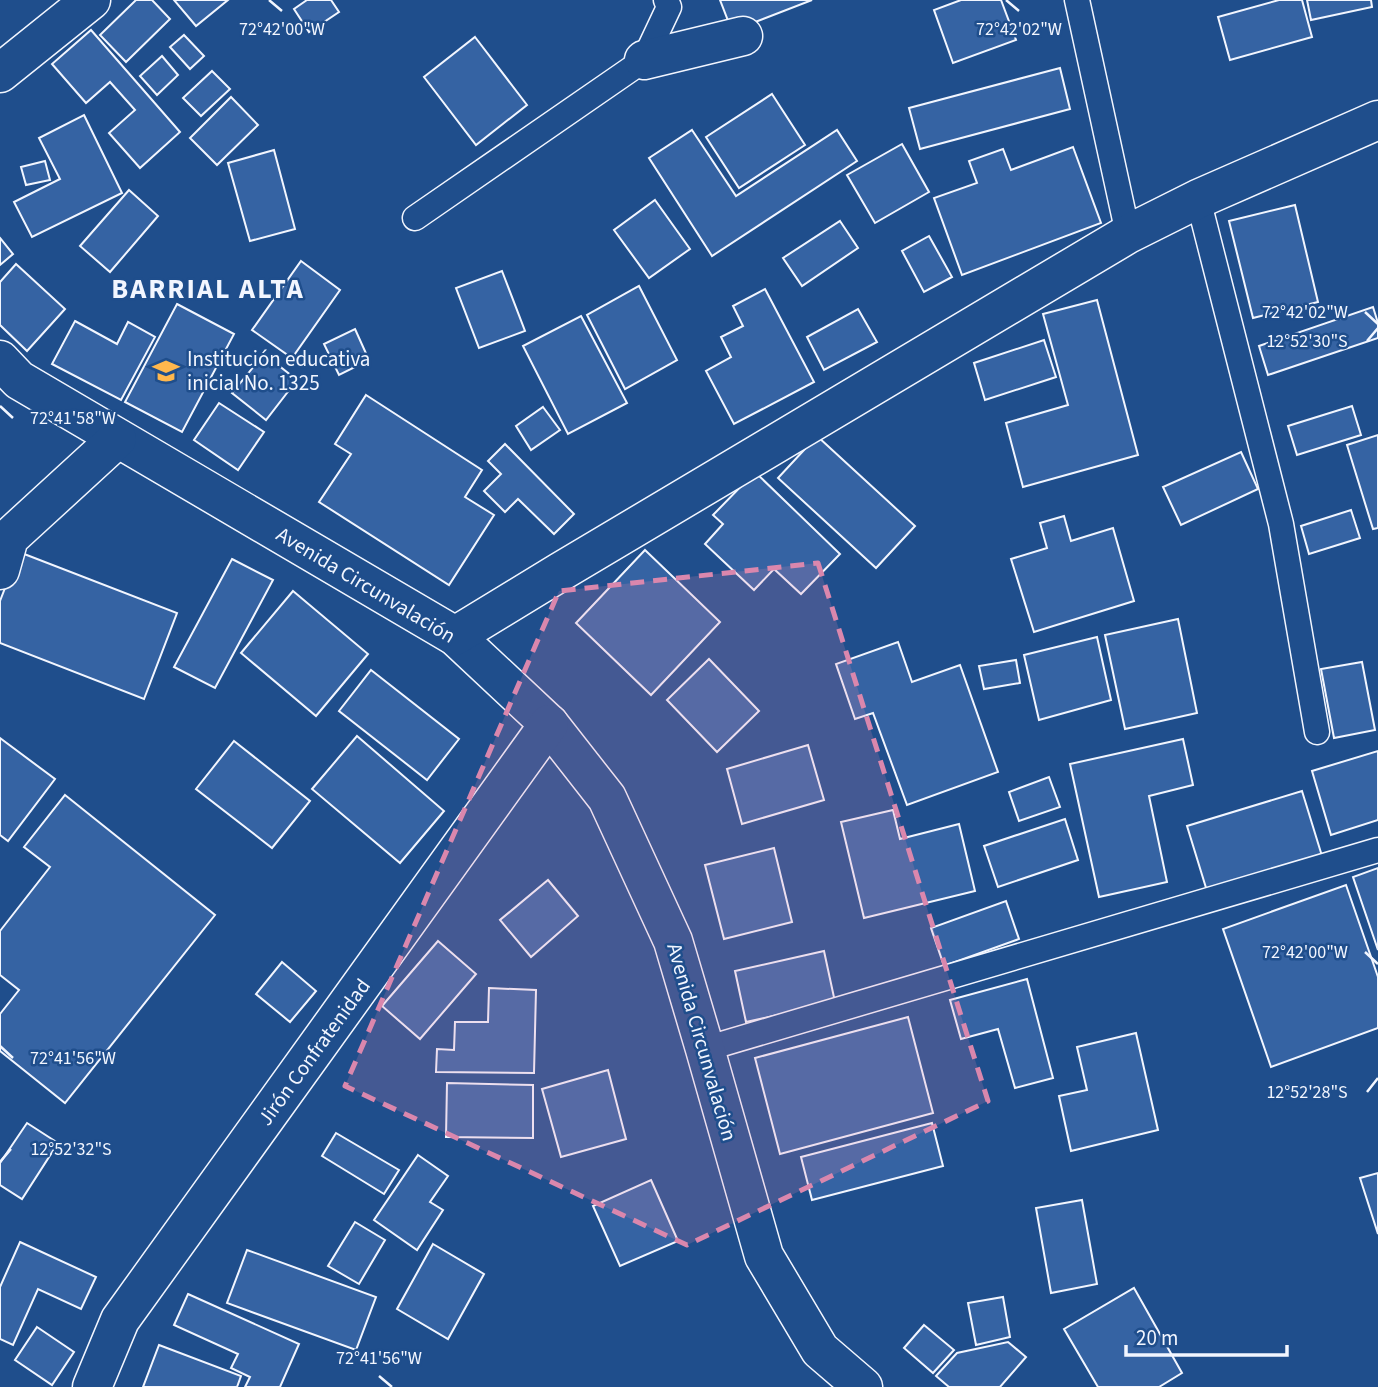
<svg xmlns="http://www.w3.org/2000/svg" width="1378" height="1387" font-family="'Source Sans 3',sans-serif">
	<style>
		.building { fill: #3563a3; stroke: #f2f6ff; stroke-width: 2 }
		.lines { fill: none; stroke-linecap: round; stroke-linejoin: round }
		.service-casing { stroke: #f2f6ff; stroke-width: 27 }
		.minor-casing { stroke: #f2f6ff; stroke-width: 41 }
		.service { stroke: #1f4e8c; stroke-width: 24 }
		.minor { stroke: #1f4e8c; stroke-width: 38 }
		.marked { fill: #da87ad; fill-opacity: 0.2; stroke: #da87ad; stroke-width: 5; stroke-dasharray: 14 9; stroke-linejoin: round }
		.ticks { fill: none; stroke: #f2f6ff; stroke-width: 2.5 }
		.labels { text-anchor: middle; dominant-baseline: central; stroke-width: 5; stroke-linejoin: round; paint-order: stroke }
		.poi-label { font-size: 21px; fill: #f2f6ff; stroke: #1f4e8c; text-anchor: start }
		.street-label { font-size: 21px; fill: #f2f6ff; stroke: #1f4e8c }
		.district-label { font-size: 28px; font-weight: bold; letter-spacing: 2px; fill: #f2f6ff; stroke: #1f4e8c }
		.ticks-label { font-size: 18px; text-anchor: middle; fill: #f2f6ff; stroke: #1f4e8c; stroke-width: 5; stroke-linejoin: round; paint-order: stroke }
	</style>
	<rect width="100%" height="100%" fill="#1f4e8c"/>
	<g class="building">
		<path d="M 136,0 L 152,0 L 170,19 L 126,62 L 100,35 Z"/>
		<path d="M 174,0 L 228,0 L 196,26 Z"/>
		<path d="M 307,0 L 331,0 L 339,12 L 309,32 L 294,9 Z"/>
		<path d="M 720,0 L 812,0 L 732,31 Z"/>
		<path d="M 961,0 L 1001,0 L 1016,40 L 953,63 L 934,10 Z"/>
		<path d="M 1279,0 L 1302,0 L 1312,37 L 1230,60 L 1218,17 Z"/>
		<path d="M 1307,0 L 1371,0 L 1372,7 L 1311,20 Z"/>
		<path d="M 91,30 L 180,132 L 140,168 L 109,133 L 135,110 L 110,82 L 86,103 L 52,64 Z"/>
		<path d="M 184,35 L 204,56 L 190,69 L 170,47 Z"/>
		<path d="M 475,37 L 527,105 L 476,145 L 424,77 Z"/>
		<path d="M 162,56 L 178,75 L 157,95 L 140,76 Z"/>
		<path d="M 1060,68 L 1070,109 L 920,149 L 909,108 Z"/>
		<path d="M 212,71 L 230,89 L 201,116 L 183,98 Z"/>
		<path d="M 772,94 L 805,145 L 739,188 L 706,137 Z"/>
		<path d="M 231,97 L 258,125 L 217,165 L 190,138 Z"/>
		<path d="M 84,115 L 122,193 L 32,237 L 14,202 L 60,179 L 39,138 Z"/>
		<path d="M 692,130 L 736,196 L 837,130 L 857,161 L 712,256 L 649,158 Z"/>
		<path d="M 902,144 L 929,192 L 875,223 L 847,175 Z"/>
		<path d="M 1073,147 L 1101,223 L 962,275 L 934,198 L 977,183 L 969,161 L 1003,149 L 1011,170 Z"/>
		<path d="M 274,150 L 295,229 L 250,241 L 228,163 Z"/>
		<path d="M 45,161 L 50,180 L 26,185 L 21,167 Z"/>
		<path d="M 129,190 L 158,216 L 110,272 L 80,246 Z"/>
		<path d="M 655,200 L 690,249 L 649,278 L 614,230 Z"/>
		<path d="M 1295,205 L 1318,302 L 1253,318 L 1229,221 Z"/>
		<path d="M 840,221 L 858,248 L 802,286 L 783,258 Z"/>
		<path d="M 929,236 L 952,277 L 924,292 L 902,251 Z"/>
		<path d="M 0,238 L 13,254 L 0,265 Z"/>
		<path d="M 301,261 L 340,290 L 292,358 L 252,330 Z"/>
		<path d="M 16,264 L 65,309 L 27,351 L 0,325 L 0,282 Z"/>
		<path d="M 502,271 L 525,331 L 479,348 L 456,288 Z"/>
		<path d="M 639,286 L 677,360 L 625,389 L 587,315 Z"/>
		<path d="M 765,289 L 814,382 L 734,424 L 706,371 L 731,357 L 721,337 L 743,326 L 733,306 Z"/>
		<path d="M 1097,300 L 1138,455 L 1023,487 L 1006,423 L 1068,405 L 1043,314 Z"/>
		<path d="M 177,304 L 234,334 L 182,432 L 125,402 Z"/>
		<path d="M 1373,307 L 1378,323 L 1378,338 L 1268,375 L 1259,346 Z"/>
		<path d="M 858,309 L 877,342 L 824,370 L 807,337 Z"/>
		<path d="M 581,316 L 627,403 L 568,434 L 523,346 Z"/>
		<path d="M 75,321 L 117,344 L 128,322 L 155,337 L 121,400 L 52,364 Z"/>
		<path d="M 355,329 L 369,360 L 339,375 L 324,344 Z"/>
		<path d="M 1044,340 L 1056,377 L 985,400 L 974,363 Z"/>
		<path d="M 264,354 L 297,380 L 266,420 L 232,393 Z"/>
		<path d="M 366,395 L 482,470 L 465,497 L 494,515 L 449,585 L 319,502 L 351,454 L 335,444 Z"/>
		<path d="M 219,403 L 264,432 L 238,470 L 194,440 Z"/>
		<path d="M 1352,406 L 1361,435 L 1297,455 L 1288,426 Z"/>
		<path d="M 543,407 L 560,430 L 531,450 L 516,426 Z"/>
		<path d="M 1378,435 L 1378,528 L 1373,529 L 1347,445 Z"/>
		<path d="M 817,436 L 915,526 L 876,568 L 778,478 Z"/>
		<path d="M 505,444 L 574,514 L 554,534 L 518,499 L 505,512 L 484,491 L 501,474 L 488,461 Z"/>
		<path d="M 1241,452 L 1258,489 L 1181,525 L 1163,487 Z"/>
		<path d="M 755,472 L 840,554 L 801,594 L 774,569 L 754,590 L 705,544 L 723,524 L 713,515 Z"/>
		<path d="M 1351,510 L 1360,538 L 1309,554 L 1301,526 Z"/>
		<path d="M 1064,516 L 1071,541 L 1113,528 L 1134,601 L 1034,632 L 1011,559 L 1047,548 L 1040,523 Z"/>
		<path d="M 645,550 L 720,622 L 651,695 L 576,623 Z"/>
		<path d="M 19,552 L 177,613 L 144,699 L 0,643 L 0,601 Z"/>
		<path d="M 232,559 L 273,580 L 215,688 L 174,667 Z"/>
		<path d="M 293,591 L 368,654 L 316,716 L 241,653 Z"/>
		<path d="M 1178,619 L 1197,713 L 1125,729 L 1105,635 Z"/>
		<path d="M 1097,637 L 1111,700 L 1039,720 L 1024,655 Z"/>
		<path d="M 898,642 L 912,682 L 960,665 L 998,772 L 907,805 L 873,713 L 855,719 L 836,664 Z"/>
		<path d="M 709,659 L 759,711 L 717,752 L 667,700 Z"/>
		<path d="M 1016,660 L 1020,683 L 984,689 L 979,666 Z"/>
		<path d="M 1362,662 L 1375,730 L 1334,738 L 1321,669 Z"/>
		<path d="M 371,670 L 459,739 L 427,780 L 339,711 Z"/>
		<path d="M 357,736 L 444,811 L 400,863 L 312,789 Z"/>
		<path d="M 0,738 L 55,779 L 8,841 L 0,835 Z"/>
		<path d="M 1183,739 L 1193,785 L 1149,796 L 1167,882 L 1099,897 L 1070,764 Z"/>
		<path d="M 234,741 L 310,801 L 272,848 L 196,789 Z"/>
		<path d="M 808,745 L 824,800 L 742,824 L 727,769 Z"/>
		<path d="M 1378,751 L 1378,820 L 1331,835 L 1312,771 Z"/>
		<path d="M 1049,777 L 1060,807 L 1019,821 L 1009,792 Z"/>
		<path d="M 1302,791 L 1322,856 L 1207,891 L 1187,826 Z"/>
		<path d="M 65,795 L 215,915 L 65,1103 L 0,1051 L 0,1014 L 19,990 L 0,975 L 0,931 L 50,867 L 24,847 Z"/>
		<path d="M 893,810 L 900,839 L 959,824 L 975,891 L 864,918 L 841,822 Z"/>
		<path d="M 1065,819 L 1078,860 L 998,887 L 984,846 Z"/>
		<path d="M 774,848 L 792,922 L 724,939 L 705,865 Z"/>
		<path d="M 1378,868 L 1378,950 L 1353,877 Z"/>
		<path d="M 548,880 L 578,916 L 531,957 L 500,920 Z"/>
		<path d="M 1346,885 L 1378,977 L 1378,1028 L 1271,1067 L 1223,929 Z"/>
		<path d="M 1006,901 L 1019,939 L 944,966 L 931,928 Z"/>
		<path d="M 438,941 L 476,974 L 420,1039 L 382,1006 Z"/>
		<path d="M 824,951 L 835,1002 L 746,1022 L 735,971 Z"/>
		<path d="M 282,962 L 316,991 L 290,1022 L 256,994 Z"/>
		<path d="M 1027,979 L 1053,1078 L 1015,1088 L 998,1029 L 961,1039 L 950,1000 Z"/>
		<path d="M 489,988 L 536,990 L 534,1073 L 436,1072 L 437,1049 L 454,1050 L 455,1022 L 488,1022 Z"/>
		<path d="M 908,1017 L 933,1113 L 780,1154 L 755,1058 Z"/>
		<path d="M 1136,1033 L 1158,1130 L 1071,1151 L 1059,1096 L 1087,1090 L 1077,1047 Z"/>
		<path d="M 608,1070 L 626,1139 L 561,1157 L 542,1089 Z"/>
		<path d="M 447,1083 L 533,1085 L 533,1138 L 446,1137 Z"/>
		<path d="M 27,1123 L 58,1143 L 22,1199 L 0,1185 L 0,1163 Z"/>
		<path d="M 932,1123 L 943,1166 L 812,1200 L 801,1157 Z"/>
		<path d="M 336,1133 L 399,1170 L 384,1194 L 322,1156 Z"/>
		<path d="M 418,1155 L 448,1176 L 430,1202 L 443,1210 L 417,1250 L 374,1220 Z"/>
		<path d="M 1378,1173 L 1378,1234 L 1360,1178 Z"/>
		<path d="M 651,1180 L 678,1241 L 620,1266 L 593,1206 Z"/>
		<path d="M 1082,1200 L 1097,1284 L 1051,1293 L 1036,1208 Z"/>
		<path d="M 355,1222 L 385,1240 L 359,1284 L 328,1266 Z"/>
		<path d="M 20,1242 L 96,1277 L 81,1309 L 38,1289 L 13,1345 L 0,1339 L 0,1287 Z"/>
		<path d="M 433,1244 L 484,1274 L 448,1339 L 397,1309 Z"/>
		<path d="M 247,1250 L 376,1297 L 356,1350 L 227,1303 Z"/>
		<path d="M 1134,1288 L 1182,1373 L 1159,1387 L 1098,1387 L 1064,1329 Z"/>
		<path d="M 188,1294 L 299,1344 L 280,1387 L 245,1387 L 250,1377 L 231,1368 L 238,1354 L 174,1325 Z"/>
		<path d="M 1003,1297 L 1010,1337 L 976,1345 L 968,1303 Z"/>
		<path d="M 924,1325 L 954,1350 L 933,1373 L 904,1348 Z"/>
		<path d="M 37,1327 L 74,1352 L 52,1385 L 15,1360 Z"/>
		<path d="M 1008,1342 L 1026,1357 L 1000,1387 L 949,1387 L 936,1376 L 957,1353 Z"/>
		<path d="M 159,1345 L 241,1376 L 237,1387 L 143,1387 Z"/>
	</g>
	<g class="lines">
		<g class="service-casing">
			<g id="service">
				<path d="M 1077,0 L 1128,234"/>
				<path d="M 1198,199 L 1281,524 L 1317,732"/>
				<path d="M 415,218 L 644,60 L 669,7 L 666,0"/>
				<path d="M 705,1049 L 1378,850"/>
			</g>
		</g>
		<g class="minor-casing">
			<g id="minor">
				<path d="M 644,60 L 743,36"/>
				<path d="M 0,73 L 91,0"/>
				<path d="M 0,360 L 19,380 L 455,636 L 549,724 L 607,798 L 673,941 L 705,1049 L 764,1256 L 820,1350 L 863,1387"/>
				<path d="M 0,570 L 9,538 L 117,439"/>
				<path d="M 455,636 L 560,572 L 1128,234 L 1198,199 L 1378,120"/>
				<path d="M 92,1387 L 120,1320 L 549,724"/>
			</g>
		</g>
		<use href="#service" class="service"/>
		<use href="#minor" class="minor"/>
	</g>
	<path class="marked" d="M 818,563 L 988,1101 L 687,1245 L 345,1086 L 559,591 Z"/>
	<path class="ticks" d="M 269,0 L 282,11M 1006,0 L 1019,11M 1365,312 L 1378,324M 1367,341 L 1378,328M 0,406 L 13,418M 1365,952 L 1378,964M 0,1046 L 13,1058M 1367,1092 L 1378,1078M 0,1162 L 11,1149M 379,1376 L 392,1387"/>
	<defs>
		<g id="school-bare" transform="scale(2.1)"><path d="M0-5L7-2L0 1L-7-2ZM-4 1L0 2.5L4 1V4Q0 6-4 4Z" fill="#ffb74d" stroke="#1f4e8c" stroke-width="2.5" paint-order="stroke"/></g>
	</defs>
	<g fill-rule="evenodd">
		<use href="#school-bare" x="166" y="371"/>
	</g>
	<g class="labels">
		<g class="poi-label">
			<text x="187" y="359">Institución educativa<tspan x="187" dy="24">inicial No. 1325</tspan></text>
		</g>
		<g class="street-label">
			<text transform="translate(366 585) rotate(31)">Avenida Circunvalación</text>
			<text transform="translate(702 1042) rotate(74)">Avenida Circunvalación</text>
			<text transform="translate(314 1052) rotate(-54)">Jirón Confratenidad</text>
		</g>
		<g class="district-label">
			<text x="208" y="289">BARRIAL ALTA</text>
		</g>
	</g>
	<g class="ticks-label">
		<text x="282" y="35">72°42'00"W</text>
		<text x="1019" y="35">72°42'02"W</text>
		<text x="1305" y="318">72°42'02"W</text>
		<text x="1307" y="347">12°52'30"S</text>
		<text x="73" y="424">72°41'58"W</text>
		<text x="1305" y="958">72°42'00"W</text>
		<text x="73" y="1064">72°41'56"W</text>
		<text x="1307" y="1098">12°52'28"S</text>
		<text x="71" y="1155">12°52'32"S</text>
		<text x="379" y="1364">72°41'56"W</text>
	</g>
	<path d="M1126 1345v10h161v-10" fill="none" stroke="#f2f6ff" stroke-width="3.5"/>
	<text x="1136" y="1345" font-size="21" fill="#f2f6ff" stroke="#1f4e8c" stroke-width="5" paint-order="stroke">20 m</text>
</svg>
